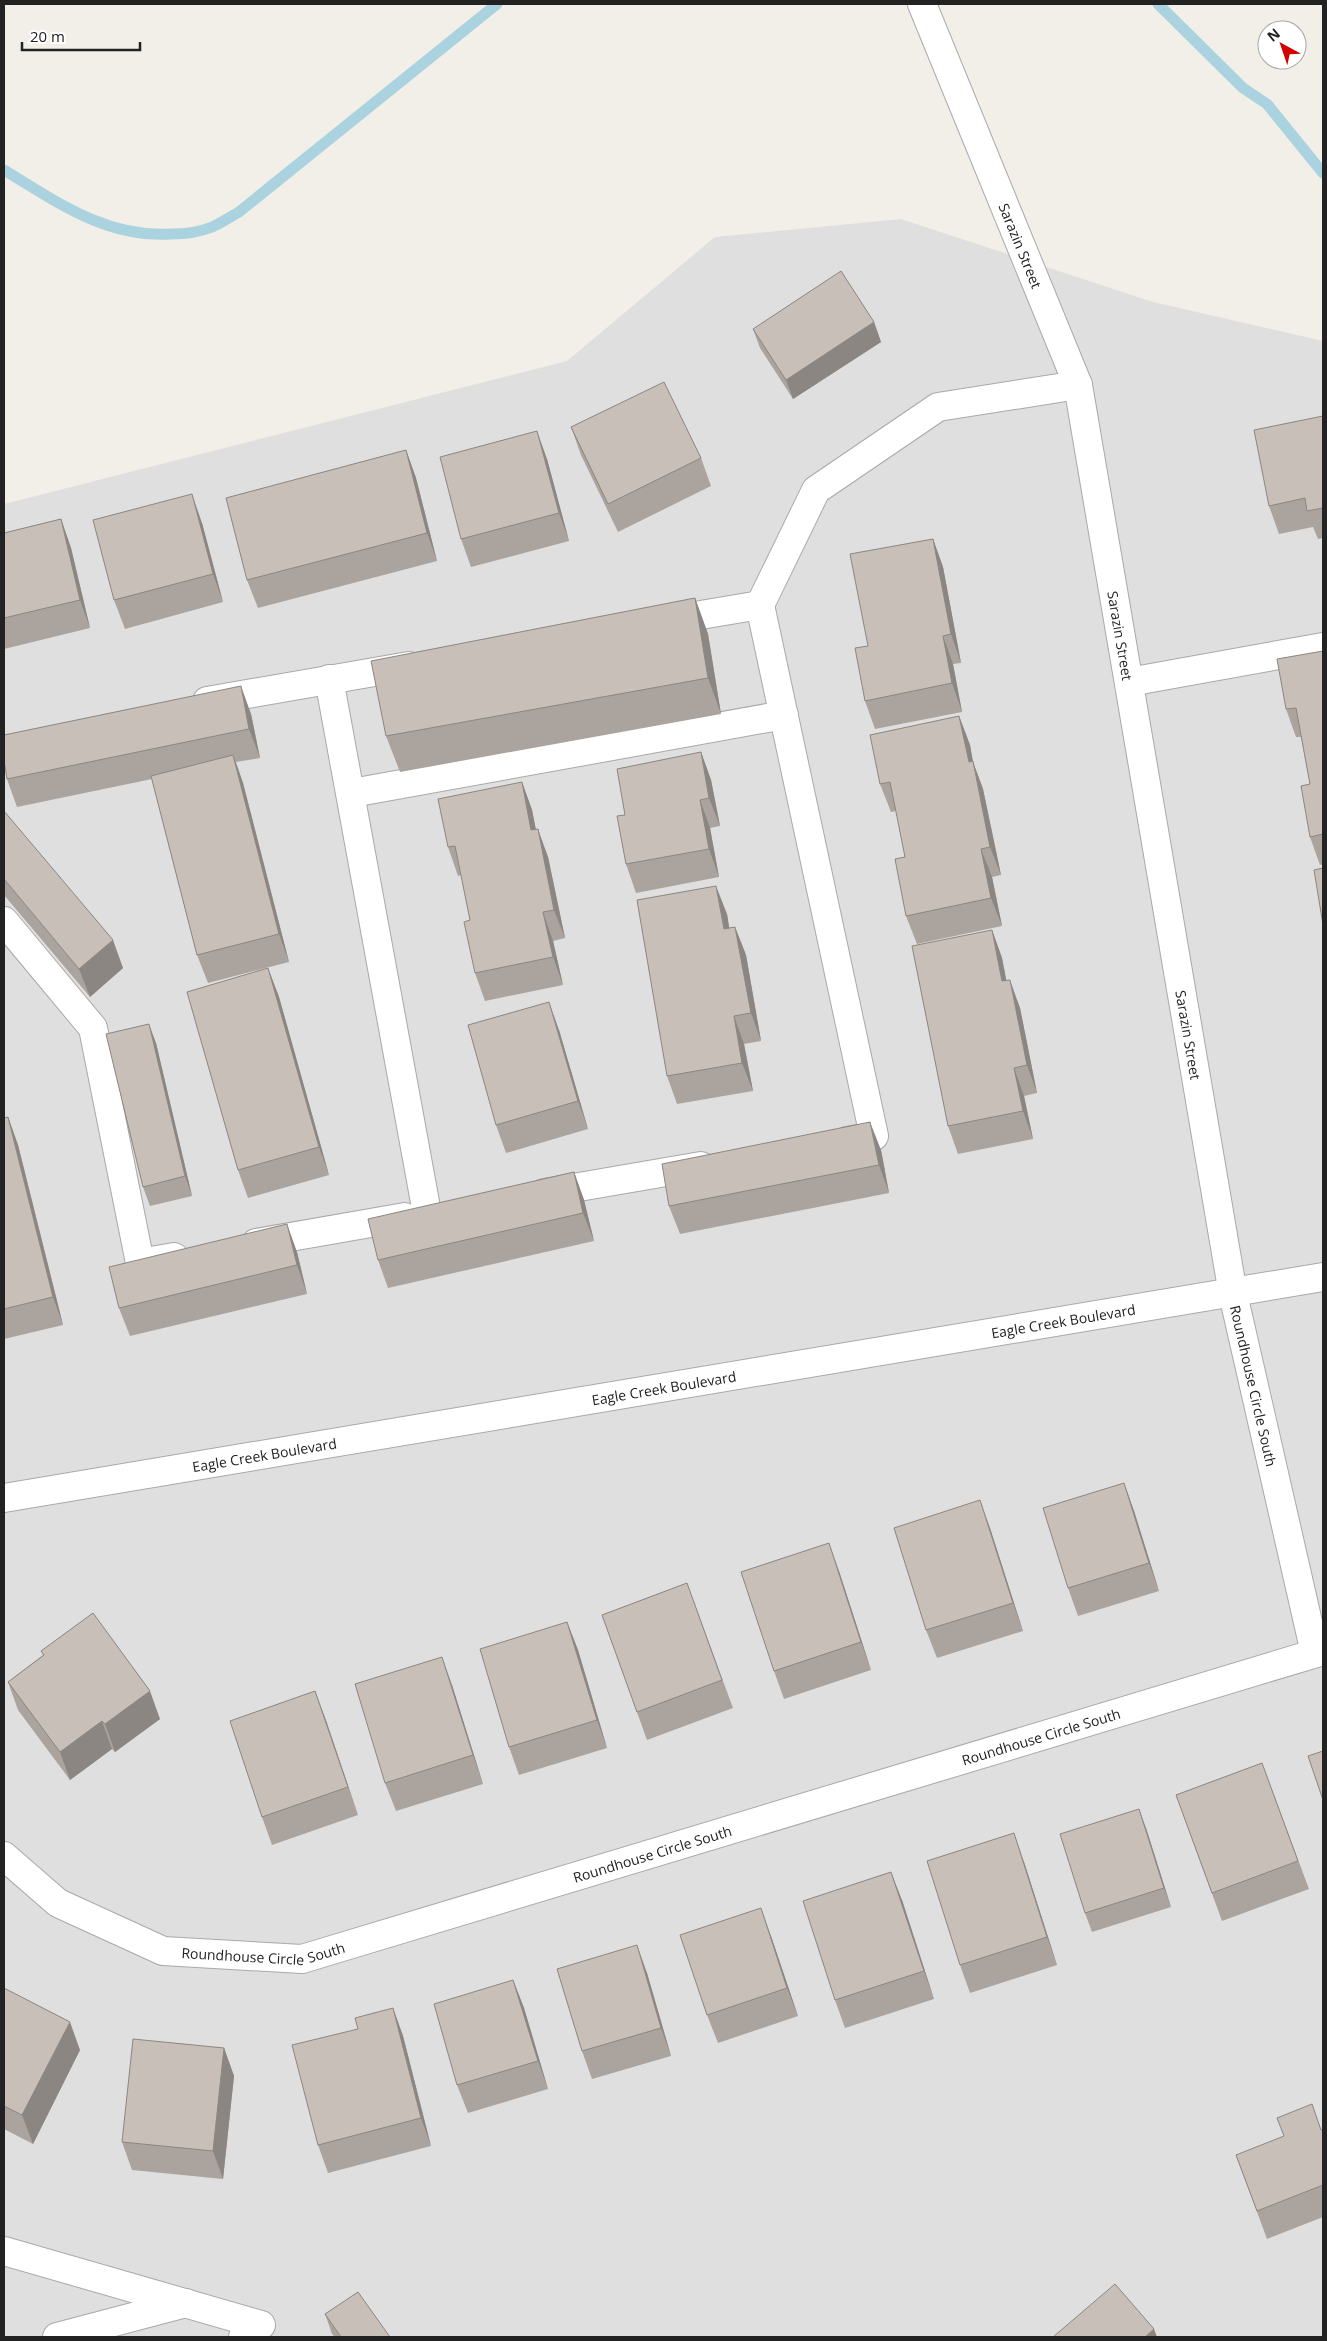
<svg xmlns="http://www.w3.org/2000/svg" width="1327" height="2341" font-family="'Open Sans',sans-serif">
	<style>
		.residential { fill: #e0dfdf }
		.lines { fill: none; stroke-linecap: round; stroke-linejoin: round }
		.stream { stroke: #aad3df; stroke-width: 11 }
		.minor-casing { stroke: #a9a9a9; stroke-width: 30 }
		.minor { stroke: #fff; stroke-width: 28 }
		.wall { fill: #aba49e }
		.shaded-wall { fill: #8b8681 }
		.building { fill: #c7bfb8; stroke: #8b8681 }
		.labels { text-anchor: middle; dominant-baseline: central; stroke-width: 4; stroke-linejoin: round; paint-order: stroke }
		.street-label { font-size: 14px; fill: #222; stroke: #fff }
	</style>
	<rect width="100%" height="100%" fill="#f2efe9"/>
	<path class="residential" d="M 901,219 L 1153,302 L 1323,341 L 1323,2337 L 4,2337 L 4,504 L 567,361 L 715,237 Z"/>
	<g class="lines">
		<g class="stream">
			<path d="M 1158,4 L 1243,88 L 1267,104 L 1323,173"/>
			<path d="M 4,170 C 57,202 106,238 171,234 C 184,234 200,232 212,227 C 221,223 230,217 239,212 L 497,4"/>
		</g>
		<g class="minor-casing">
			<g id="minor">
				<path id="s1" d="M 922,4 L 1078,385 L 1233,1294 L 1315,1653"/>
				<path d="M 760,605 L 874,1136 L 847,1141"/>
				<path d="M 665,621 L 760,605 L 816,490 L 938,407 L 1078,385"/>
				<path d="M 329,679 L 427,1213"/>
				<path d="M 1129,682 L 1323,647"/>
				<path d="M 207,701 L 409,666"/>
				<path d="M 352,793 L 784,715"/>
				<path d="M 4,921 L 93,1028 L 140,1263 L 174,1257"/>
				<path d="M 544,1193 L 701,1166"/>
				<path d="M 256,1243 L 405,1217"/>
				<path id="s2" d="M 4,1498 L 1323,1277"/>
				<path id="s3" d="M 4,1856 L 58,1903 L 163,1951 L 302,1959 L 1323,1651"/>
				<path d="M 4,2251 L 261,2325 L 243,2337"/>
				<path d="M 57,2337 L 186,2303"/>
			</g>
		</g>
		<use href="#minor" class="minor"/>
	</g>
	<g class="wall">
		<path d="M 874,322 L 881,342 L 793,399 L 760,348 L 753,329 Z"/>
		<path d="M 1323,416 L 1323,538 L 1318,539 L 1313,527 L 1279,534 L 1269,506 Z"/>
		<path d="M 571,427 L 701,458 L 711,486 L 618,532 L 581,455 Z"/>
		<path d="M 406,450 L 416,478 L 437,561 L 258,608 L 247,580 Z"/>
		<path d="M 547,459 L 569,541 L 471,567 L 461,539 Z"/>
		<path d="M 61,519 L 71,548 L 90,628 L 4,649 L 4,533 Z"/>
		<path d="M 202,523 L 223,602 L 125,629 L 114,600 Z"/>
		<path d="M 933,539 L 943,567 L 961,663 L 953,664 L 962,712 L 875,729 L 865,701 L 868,646 Z"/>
		<path d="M 695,598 L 708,634 L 721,714 L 400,772 L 386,736 Z"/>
		<path d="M 1323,651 L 1323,864 L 1320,865 L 1310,837 L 1310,784 L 1301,737 L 1296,737 L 1286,709 Z"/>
		<path d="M 251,714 L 260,758 L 236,762 L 243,783 L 289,962 L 208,983 L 197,955 L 152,779 L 17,807 L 7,779 Z"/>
		<path d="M 959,716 L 970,745 L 973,762 L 983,789 L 1001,875 L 992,877 L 1002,926 L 917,944 L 906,916 L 905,857 L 896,811 L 891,812 L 880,784 Z"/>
		<path d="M 701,752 L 711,780 L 720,826 L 710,828 L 719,877 L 636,893 L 626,864 L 625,815 Z"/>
		<path d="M 522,782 L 532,810 L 536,829 L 548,857 L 565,938 L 553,941 L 563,985 L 485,1001 L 475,973 L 470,920 L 461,875 L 458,876 L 448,847 Z"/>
		<path d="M 4,811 L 123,968 L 90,997 L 4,895 Z"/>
		<path d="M 727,914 L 729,928 L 735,927 L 746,955 L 761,1041 L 744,1044 L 753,1091 L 677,1104 L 667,1076 Z"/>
		<path d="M 992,930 L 1002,958 L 1006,980 L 1020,1008 L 1037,1093 L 1024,1096 L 1033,1139 L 958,1154 L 948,1126 Z"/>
		<path d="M 268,968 L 279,997 L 329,1175 L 248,1198 L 238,1170 Z"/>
		<path d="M 559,1030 L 588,1129 L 506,1153 L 496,1125 Z"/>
		<path d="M 156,1043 L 192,1196 L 150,1206 L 143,1187 Z"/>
		<path d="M 8,1117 L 18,1145 L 63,1325 L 4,1339 L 4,1118 Z"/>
		<path d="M 881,1150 L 889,1193 L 680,1234 L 669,1206 Z"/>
		<path d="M 574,1172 L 584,1200 L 594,1241 L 388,1288 L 378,1260 Z"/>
		<path d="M 297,1252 L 307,1294 L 130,1336 L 119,1308 Z"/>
		<path d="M 1124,1483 L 1134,1511 L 1159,1591 L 1078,1616 L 1068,1588 Z"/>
		<path d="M 990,1528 L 1023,1631 L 937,1658 L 926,1630 Z"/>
		<path d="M 839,1571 L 871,1670 L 784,1699 L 774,1671 Z"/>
		<path d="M 687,1583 L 733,1708 L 647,1740 L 602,1615 Z"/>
		<path d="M 567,1622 L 578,1650 L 607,1748 L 519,1775 L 509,1747 Z"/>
		<path d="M 41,1651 L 160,1719 L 115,1752 L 112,1749 L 70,1780 L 18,1710 L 8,1682 L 43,1655 Z"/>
		<path d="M 452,1685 L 483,1784 L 396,1811 L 385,1783 Z"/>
		<path d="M 315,1691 L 358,1815 L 272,1845 L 262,1817 Z"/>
		<path d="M 1262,1763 L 1309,1889 L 1222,1921 L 1176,1795 Z"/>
		<path d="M 1146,1828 L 1171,1907 L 1092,1932 L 1085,1913 Z"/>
		<path d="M 1024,1862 L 1057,1965 L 970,1993 L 960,1965 Z"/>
		<path d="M 902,1900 L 934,1999 L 845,2028 L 835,2000 Z"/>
		<path d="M 771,1936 L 798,2016 L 718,2043 L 707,2015 Z"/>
		<path d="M 647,1973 L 671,2056 L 592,2079 L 582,2051 Z"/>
		<path d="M 513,1980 L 524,2008 L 548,2089 L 468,2113 L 457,2085 Z"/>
		<path d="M 4,1988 L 80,2050 L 33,2144 L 4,2129 Z"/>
		<path d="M 393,2008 L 403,2036 L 431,2146 L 328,2173 L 318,2145 L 358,2029 Z"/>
		<path d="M 224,2048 L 234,2076 L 223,2179 L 132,2170 L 122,2142 Z"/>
		<path d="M 1321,2130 L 1323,2130 L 1323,2217 L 1267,2239 L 1236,2155 Z"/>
		<path d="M 325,2314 L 390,2337 L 335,2337 L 332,2334 Z"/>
	</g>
	<g class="shaded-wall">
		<path d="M 874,322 L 881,342 L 793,399 L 786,380 Z"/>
		<path d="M 537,431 L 547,459 L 569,541 L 559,513 Z"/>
		<path d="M 406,450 L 416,478 L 437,561 L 427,533 Z"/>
		<path d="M 192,494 L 202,523 L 223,602 L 213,574 Z"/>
		<path d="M 61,519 L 71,548 L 90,628 L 80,600 Z"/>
		<path d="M 933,539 L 943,567 L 961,663 L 951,634 Z"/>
		<path d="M 695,598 L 708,634 L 721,714 L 708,678 Z"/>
		<path d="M 943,636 L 953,664 L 962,712 L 952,683 Z"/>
		<path d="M 241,686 L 251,714 L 260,758 L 249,729 Z"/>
		<path d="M 959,716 L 970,745 L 973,762 L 983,789 L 1001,875 L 990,847 L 969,762 Z"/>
		<path d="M 701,752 L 711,780 L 720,826 L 709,798 Z"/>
		<path d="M 233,755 L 243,783 L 289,962 L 279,934 Z"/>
		<path d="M 522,782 L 532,810 L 541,858 L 531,830 Z"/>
		<path d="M 700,800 L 710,828 L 719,877 L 709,849 Z"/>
		<path d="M 538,829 L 548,857 L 565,938 L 554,910 Z"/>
		<path d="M 981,849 L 992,877 L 1002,926 L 991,898 Z"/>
		<path d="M 716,886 L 727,914 L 734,957 L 724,929 Z"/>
		<path d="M 543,912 L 553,941 L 563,985 L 553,957 Z"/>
		<path d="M 735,927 L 746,955 L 761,1041 L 751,1013 Z"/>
		<path d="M 992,930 L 1002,958 L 1012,1009 L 1002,981 Z"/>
		<path d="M 113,940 L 123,968 L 90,997 L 79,969 Z"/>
		<path d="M 268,968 L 279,997 L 329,1175 L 319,1147 Z"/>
		<path d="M 1010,980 L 1020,1008 L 1037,1093 L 1027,1065 Z"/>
		<path d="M 549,1002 L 559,1030 L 588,1129 L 578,1101 Z"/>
		<path d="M 734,1016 L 744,1044 L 753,1091 L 742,1063 Z"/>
		<path d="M 149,1024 L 156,1043 L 192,1196 L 185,1176 Z"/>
		<path d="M 1014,1068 L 1024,1096 L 1033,1139 L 1023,1111 Z"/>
		<path d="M 8,1117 L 18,1145 L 63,1325 L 53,1297 Z"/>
		<path d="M 870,1122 L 881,1150 L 889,1193 L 879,1165 Z"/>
		<path d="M 574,1172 L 584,1200 L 594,1241 L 583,1213 Z"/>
		<path d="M 287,1224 L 297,1252 L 307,1294 L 297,1265 Z"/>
		<path d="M 1124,1483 L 1134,1511 L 1159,1591 L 1149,1563 Z"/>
		<path d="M 980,1500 L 990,1528 L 1023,1631 L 1013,1603 Z"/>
		<path d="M 829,1543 L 839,1571 L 871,1670 L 861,1642 Z"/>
		<path d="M 567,1622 L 578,1650 L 607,1748 L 597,1720 Z"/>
		<path d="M 442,1657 L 452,1685 L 483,1784 L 473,1755 Z"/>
		<path d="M 150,1691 L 160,1719 L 115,1752 L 105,1724 Z"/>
		<path d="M 315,1691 L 326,1720 L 358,1815 L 348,1787 Z"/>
		<path d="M 102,1721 L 112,1749 L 70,1780 L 60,1752 Z"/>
		<path d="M 1139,1809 L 1146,1828 L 1171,1907 L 1164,1888 Z"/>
		<path d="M 1014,1833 L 1024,1862 L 1057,1965 L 1047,1937 Z"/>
		<path d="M 891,1872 L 902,1900 L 934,1999 L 924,1971 Z"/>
		<path d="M 761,1908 L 771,1936 L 798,2016 L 787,1988 Z"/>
		<path d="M 637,1945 L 647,1973 L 671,2056 L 661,2028 Z"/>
		<path d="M 513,1980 L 524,2008 L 548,2089 L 538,2061 Z"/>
		<path d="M 393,2008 L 403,2036 L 431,2146 L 421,2118 Z"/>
		<path d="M 70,2022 L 80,2050 L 33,2144 L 22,2115 Z"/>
		<path d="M 224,2048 L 234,2076 L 223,2179 L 213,2151 Z"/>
		<path d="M 1154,2329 L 1157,2337 L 1145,2337 Z"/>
	</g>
	<g class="building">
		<path d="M 841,271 L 874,322 L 786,380 L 753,329 Z"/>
		<path d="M 664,382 L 701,458 L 608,504 L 571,427 Z"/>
		<path d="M 1323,416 L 1323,508 L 1307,511 L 1305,498 L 1269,506 L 1254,430 Z"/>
		<path d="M 537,431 L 559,513 L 461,539 L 440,457 Z"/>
		<path d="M 406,450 L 427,533 L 247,580 L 226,498 Z"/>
		<path d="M 192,494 L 213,574 L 114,600 L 93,520 Z"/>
		<path d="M 61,519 L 80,600 L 4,618 L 4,533 Z"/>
		<path d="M 933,539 L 951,634 L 943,636 L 952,683 L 865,701 L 855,648 L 868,646 L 850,554 Z"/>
		<path d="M 695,598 L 708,678 L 386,736 L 371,661 Z"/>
		<path d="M 1323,651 L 1323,834 L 1310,837 L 1301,786 L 1310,784 L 1296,708 L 1286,709 L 1277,659 Z"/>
		<path d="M 241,686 L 249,729 L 7,779 L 4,761 L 4,735 Z"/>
		<path d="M 959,716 L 969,762 L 973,761 L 990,847 L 981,849 L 991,898 L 906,916 L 895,859 L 905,857 L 890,782 L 880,784 L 870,735 Z"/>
		<path d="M 701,752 L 709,798 L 700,800 L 709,849 L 626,864 L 617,816 L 625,815 L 617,769 Z"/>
		<path d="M 233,755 L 279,934 L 197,955 L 151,776 Z"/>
		<path d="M 522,782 L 531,830 L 538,829 L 554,910 L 543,912 L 553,957 L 475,973 L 464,922 L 470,920 L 455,846 L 448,847 L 438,799 Z"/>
		<path d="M 4,811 L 113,940 L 79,969 L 4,879 Z"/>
		<path d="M 1323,868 L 1323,925 L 1314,870 Z"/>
		<path d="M 716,886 L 724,929 L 735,927 L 751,1013 L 734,1016 L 742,1063 L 667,1076 L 637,900 Z"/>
		<path d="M 992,930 L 1002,981 L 1010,980 L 1027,1065 L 1014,1068 L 1023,1111 L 948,1126 L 912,946 Z"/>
		<path d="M 268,968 L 319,1147 L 238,1170 L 187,992 Z"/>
		<path d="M 549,1002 L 578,1101 L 496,1125 L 468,1025 Z"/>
		<path d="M 149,1024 L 185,1176 L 143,1187 L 106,1034 Z"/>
		<path d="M 8,1117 L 53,1297 L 4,1309 L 4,1118 Z"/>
		<path d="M 870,1122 L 879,1165 L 669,1206 L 662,1164 Z"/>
		<path d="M 574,1172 L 583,1213 L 378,1260 L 368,1219 Z"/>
		<path d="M 287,1224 L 297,1265 L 119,1308 L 109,1267 Z"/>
		<path d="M 1124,1483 L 1149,1563 L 1068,1588 L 1043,1508 Z"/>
		<path d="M 980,1500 L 1013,1603 L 926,1630 L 894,1528 Z"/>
		<path d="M 829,1543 L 861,1642 L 774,1671 L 741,1572 Z"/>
		<path d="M 687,1583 L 722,1680 L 637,1712 L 602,1615 Z"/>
		<path d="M 93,1613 L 150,1691 L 105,1724 L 102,1721 L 60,1752 L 8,1682 L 44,1655 L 41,1651 Z"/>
		<path d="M 567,1622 L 597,1720 L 509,1747 L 480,1649 Z"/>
		<path d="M 442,1657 L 473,1755 L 385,1783 L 355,1684 Z"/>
		<path d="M 315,1691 L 348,1787 L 262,1817 L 230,1721 Z"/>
		<path d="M 1323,1751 L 1323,1800 L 1308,1756 Z"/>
		<path d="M 1262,1763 L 1298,1861 L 1212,1893 L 1176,1795 Z"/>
		<path d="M 1139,1809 L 1164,1888 L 1085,1913 L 1060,1834 Z"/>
		<path d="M 1014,1833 L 1047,1937 L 960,1965 L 927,1861 Z"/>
		<path d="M 891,1872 L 924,1971 L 835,2000 L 803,1901 Z"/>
		<path d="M 761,1908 L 787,1988 L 707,2015 L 680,1935 Z"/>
		<path d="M 637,1945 L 661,2028 L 582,2051 L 557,1969 Z"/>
		<path d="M 513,1980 L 538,2061 L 457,2085 L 434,2004 Z"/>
		<path d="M 4,1988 L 70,2022 L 22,2115 L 4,2106 Z"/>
		<path d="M 393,2008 L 421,2118 L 318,2145 L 292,2045 L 358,2029 L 355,2018 Z"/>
		<path d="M 133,2039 L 224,2048 L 213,2151 L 122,2142 Z"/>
		<path d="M 1312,2104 L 1321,2130 L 1323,2130 L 1323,2185 L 1257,2211 L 1236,2155 L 1284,2136 L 1277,2118 Z"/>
		<path d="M 1115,2284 L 1154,2329 L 1145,2337 L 1053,2337 Z"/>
		<path d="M 358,2292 L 390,2337 L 341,2337 L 325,2314 Z"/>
	</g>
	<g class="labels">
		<g class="street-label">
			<text stroke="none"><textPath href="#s1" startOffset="261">Sarazin Street</textPath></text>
			<text stroke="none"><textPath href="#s1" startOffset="666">Sarazin Street</textPath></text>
			<text stroke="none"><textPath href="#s1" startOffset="1071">Sarazin Street</textPath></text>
			<text stroke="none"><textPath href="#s2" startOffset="1074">Eagle Creek Boulevard</textPath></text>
			<text stroke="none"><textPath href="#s1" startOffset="1428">Roundhouse Circle South</textPath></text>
			<text stroke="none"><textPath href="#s2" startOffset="669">Eagle Creek Boulevard</textPath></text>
			<text stroke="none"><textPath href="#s2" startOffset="264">Eagle Creek Boulevard</textPath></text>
			<text stroke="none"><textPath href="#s3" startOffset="1098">Roundhouse Circle South</textPath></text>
			<text stroke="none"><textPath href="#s3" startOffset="692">Roundhouse Circle South</textPath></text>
			<text stroke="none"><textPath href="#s3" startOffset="288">Roundhouse Circle South</textPath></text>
		</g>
	</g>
	<rect width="1327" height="2341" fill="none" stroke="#222222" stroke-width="10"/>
	<g transform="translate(1282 45) rotate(320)"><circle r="24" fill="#ffffff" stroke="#a7a7a7"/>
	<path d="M0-4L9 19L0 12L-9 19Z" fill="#d40000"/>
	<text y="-8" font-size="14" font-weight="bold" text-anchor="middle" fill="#222222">N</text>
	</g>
	<path d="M22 42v8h118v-8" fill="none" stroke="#222222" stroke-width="2.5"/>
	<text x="30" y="42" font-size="15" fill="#222222" stroke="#ffffff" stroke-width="4" paint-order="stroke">20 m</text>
</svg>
